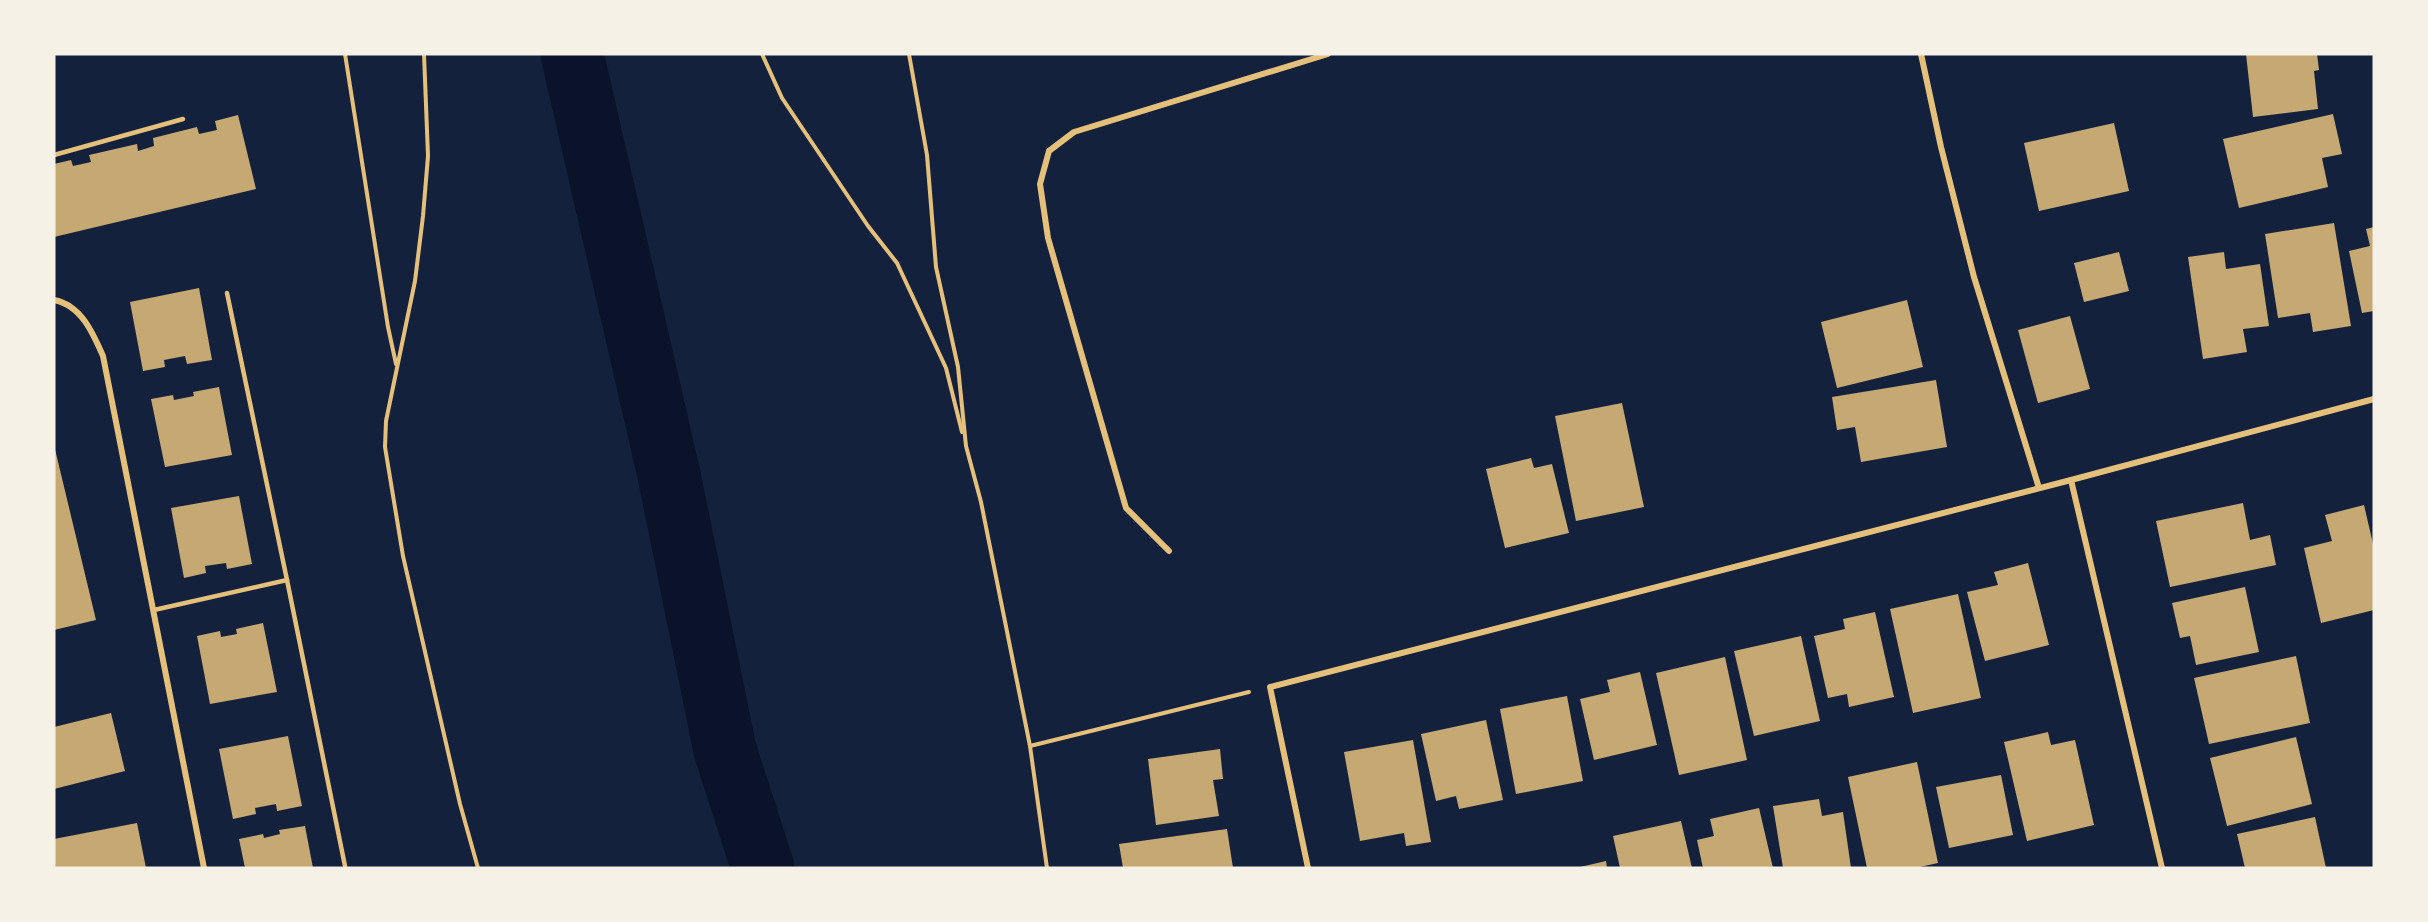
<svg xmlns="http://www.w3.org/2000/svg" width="2428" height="922" font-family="'Alegreya Sans',sans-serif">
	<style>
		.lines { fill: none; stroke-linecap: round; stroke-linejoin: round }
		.river { stroke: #0b132b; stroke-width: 63 }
		.building { fill: #c6a872 }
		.path { stroke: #e5c07b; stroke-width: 4 }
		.service { stroke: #e5c07b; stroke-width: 4.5 }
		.minor { stroke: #e5c07b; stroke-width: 6 }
	</style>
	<rect width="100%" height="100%" fill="#14213d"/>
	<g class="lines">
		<path class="river" d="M 572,54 L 669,475 L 725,750 L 763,868"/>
	</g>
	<g class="building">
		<path d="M 2246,54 L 2317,54 L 2319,70 L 2314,71 L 2318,109 L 2253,117 Z"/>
		<path d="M 2333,114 L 2342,154 L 2322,158 L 2328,187 L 2239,208 L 2223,139 Z"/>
		<path d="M 238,115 L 256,189 L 54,237 L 54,164 L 71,160 L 73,166 L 91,162 L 89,155 L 137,144 L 138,151 L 154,146 L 153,138 L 197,127 L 199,134 L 217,130 L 215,121 Z"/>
		<path d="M 2114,123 L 2129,191 L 2039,211 L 2024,143 Z"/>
		<path d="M 2334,223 L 2351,326 L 2313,332 L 2310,313 L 2278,318 L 2265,234 Z"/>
		<path d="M 2374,227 L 2374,311 L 2362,313 L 2349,251 L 2370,246 L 2366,229 Z"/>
		<path d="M 2119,252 L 2129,291 L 2084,302 L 2074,263 Z"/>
		<path d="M 2224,252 L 2226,269 L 2260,264 L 2269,326 L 2243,329 L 2247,352 L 2203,359 L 2188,257 Z"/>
		<path d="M 199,288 L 212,360 L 187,364 L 185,356 L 164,360 L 165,367 L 143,371 L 130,302 Z"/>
		<path d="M 1907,300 L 1923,367 L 1837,388 L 1821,322 Z"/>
		<path d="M 2070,316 L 2090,389 L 2038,403 L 2018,330 Z"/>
		<path d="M 1936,380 L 1947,447 L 1861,462 L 1855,427 L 1837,430 L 1832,397 Z"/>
		<path d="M 219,387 L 232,455 L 165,467 L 151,399 L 173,395 L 174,400 L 194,396 L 193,392 Z"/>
		<path d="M 1622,403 L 1644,507 L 1576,521 L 1555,416 Z"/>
		<path d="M 54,445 L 96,620 L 54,630 Z"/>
		<path d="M 1531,458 L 1534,468 L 1552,464 L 1569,533 L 1505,548 L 1486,469 Z"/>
		<path d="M 239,496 L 252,564 L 227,569 L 226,563 L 205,566 L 206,573 L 184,578 L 171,508 Z"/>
		<path d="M 2243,503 L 2250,540 L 2270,535 L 2276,565 L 2170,587 L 2156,521 Z"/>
		<path d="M 2364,505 L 2374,548 L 2374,610 L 2321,623 L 2304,548 L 2332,541 L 2325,515 Z"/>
		<path d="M 2028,563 L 2049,645 L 1985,661 L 1967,592 L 1998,585 L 1994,572 Z"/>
		<path d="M 2245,587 L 2259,652 L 2196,665 L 2190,636 L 2180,638 L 2172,603 Z"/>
		<path d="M 1958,594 L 1981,698 L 1913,713 L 1890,609 Z"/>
		<path d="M 1875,612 L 1894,697 L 1849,707 L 1847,694 L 1828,698 L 1814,636 L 1845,629 L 1843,619 Z"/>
		<path d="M 263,623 L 277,692 L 210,704 L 197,636 L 220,631 L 221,637 L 237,634 L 236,629 Z"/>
		<path d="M 1801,636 L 1820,721 L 1754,736 L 1734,651 Z"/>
		<path d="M 2296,656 L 2310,723 L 2209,744 L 2194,678 Z"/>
		<path d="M 1725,657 L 1747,760 L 1679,775 L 1656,673 Z"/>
		<path d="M 1640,672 L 1657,745 L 1594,760 L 1580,699 L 1610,692 L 1607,680 Z"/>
		<path d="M 1567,696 L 1583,781 L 1516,794 L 1500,709 Z"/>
		<path d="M 111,713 L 125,771 L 54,789 L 54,727 Z"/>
		<path d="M 1486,720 L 1503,800 L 1459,809 L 1456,796 L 1436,801 L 1421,734 Z"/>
		<path d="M 2048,732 L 2051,745 L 2075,740 L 2094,825 L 2027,841 L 2004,742 Z"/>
		<path d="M 288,736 L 302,806 L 277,811 L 276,804 L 255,808 L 256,814 L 233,819 L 219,749 Z"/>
		<path d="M 2296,737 L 2312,804 L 2227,826 L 2210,758 Z"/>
		<path d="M 1413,740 L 1431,842 L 1406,846 L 1404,833 L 1360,841 L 1344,752 Z"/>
		<path d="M 1220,749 L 1223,779 L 1213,780 L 1219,816 L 1156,825 L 1148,759 Z"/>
		<path d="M 1917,762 L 1938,863 L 1915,868 L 1867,868 L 1848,777 Z"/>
		<path d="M 2001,775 L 2013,835 L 1949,848 L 1936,787 Z"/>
		<path d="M 1819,799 L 1822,816 L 1843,812 L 1851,868 L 1783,868 L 1773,806 Z"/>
		<path d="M 1759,808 L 1773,868 L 1703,868 L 1697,840 L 1714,836 L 1710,819 Z"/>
		<path d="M 2315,817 L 2326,868 L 2245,868 L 2237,834 Z"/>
		<path d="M 1681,821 L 1692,868 L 1620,868 L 1613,836 Z"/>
		<path d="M 137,823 L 146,868 L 54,868 L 54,839 Z"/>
		<path d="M 305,826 L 313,868 L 245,868 L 239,839 L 263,834 L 264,838 L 280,834 L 279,830 Z"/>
		<path d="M 1227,829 L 1233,868 L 1123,868 L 1119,844 Z"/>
		<path d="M 1606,861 L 1607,868 L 1580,868 L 1580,867 Z"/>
	</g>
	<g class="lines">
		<g class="path">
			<path d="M 345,54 L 388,327 L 396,364"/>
			<path d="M 424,54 L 428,156 L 423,216 L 415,281 L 386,421 L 385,447 L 403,556 L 460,804 L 478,868"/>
			<path d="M 762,54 L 782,98 L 868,226 L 897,263 L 946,368 L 962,432"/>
			<path d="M 909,54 L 927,155 L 936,267 L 958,367 L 966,446 L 981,502 L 1030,746 L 1047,868"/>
			<path d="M 1030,746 L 1249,692"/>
		</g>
		<g class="service">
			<path d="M 54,155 L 183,119"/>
			<path d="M 287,580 L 345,866"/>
			<path d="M 154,610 L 287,580 L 227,293"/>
		</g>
		<g class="minor">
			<path d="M 1921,54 L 1941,147 L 1974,277 L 2039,488"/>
			<path d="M 54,300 C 81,305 93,333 103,356 L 204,868"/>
			<path d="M 2071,480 L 2162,868"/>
			<path d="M 1169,551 L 1126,508 L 1048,238 L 1040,184 L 1049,151 L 1074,132 L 1328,54"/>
			<path d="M 1308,868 L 1270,687 L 2071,480 L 2374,399"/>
		</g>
	</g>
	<rect width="2428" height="922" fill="none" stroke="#f6f1e7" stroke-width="111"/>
</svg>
